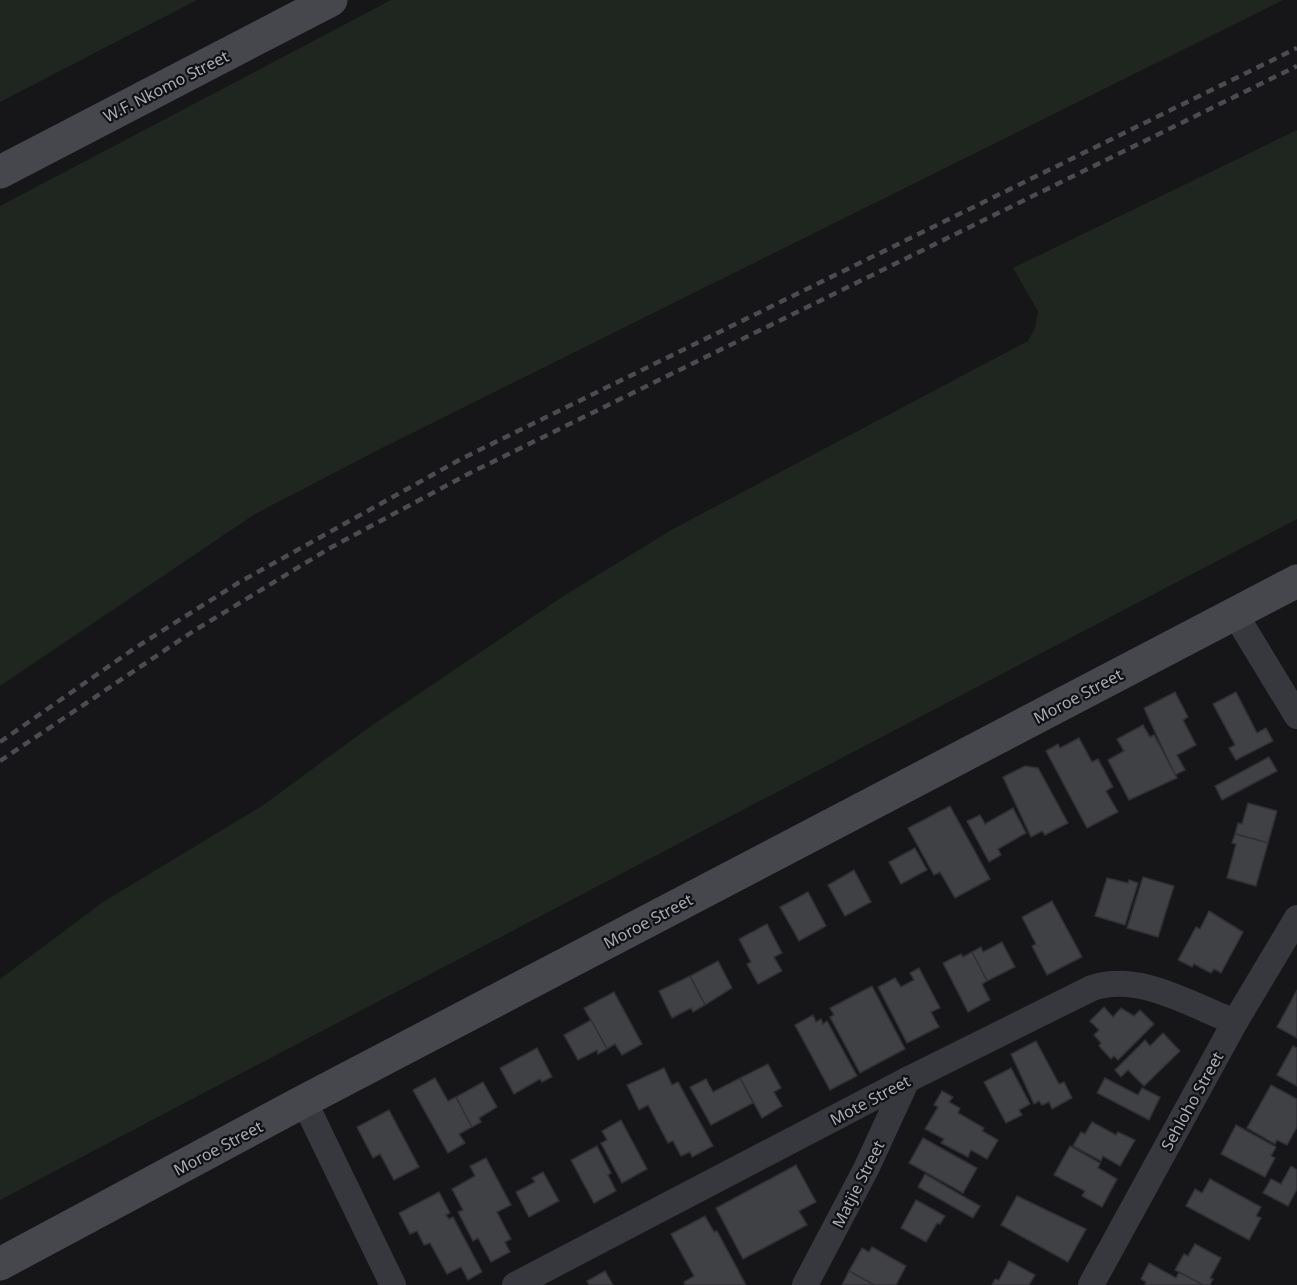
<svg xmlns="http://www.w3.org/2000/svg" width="1297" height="1285" font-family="'Noto Sans',sans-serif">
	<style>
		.green { fill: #1e261f }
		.building { fill: #404145; stroke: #303034; stroke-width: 1.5 }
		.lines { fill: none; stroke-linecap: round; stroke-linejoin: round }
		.street { stroke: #37383d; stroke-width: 26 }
		.secondary { stroke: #45474d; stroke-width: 33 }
		.rail { stroke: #4a4c52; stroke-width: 4.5; stroke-dasharray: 8 6; stroke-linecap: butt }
		.labels { text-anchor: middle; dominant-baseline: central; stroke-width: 4.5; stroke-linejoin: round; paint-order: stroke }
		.street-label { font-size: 16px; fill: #a8adb8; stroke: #111113 }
	</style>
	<rect width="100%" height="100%" fill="#161618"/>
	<g class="green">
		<path d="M 0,0 L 197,0 L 0,102 Z"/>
		<path d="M 391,0 L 1283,0 L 382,448 L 255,514 L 0,686 L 0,206 Z"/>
		<path d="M 1297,130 L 1297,519 L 0,1200 L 0,979 L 103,902 L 262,806 L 371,726 L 565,595 L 673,529 L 1028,341 L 1035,328 L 1038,311 L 1013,268 Z"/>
	</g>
	<g class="building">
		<path d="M 1175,692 L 1188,717 L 1183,720 L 1196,745 L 1177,755 L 1185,770 L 1175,775 L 1144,708 Z"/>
		<path d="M 1236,692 L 1257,733 L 1266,728 L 1273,741 L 1236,760 L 1229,748 L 1235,745 L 1213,704 Z"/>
		<path d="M 1143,725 L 1150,737 L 1154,735 L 1177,778 L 1129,800 L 1108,760 L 1124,751 L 1117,739 Z"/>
		<path d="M 1079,738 L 1092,762 L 1098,759 L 1113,787 L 1106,791 L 1118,812 L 1087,828 L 1046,751 L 1058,744 L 1060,748 Z"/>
		<path d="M 1269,757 L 1277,771 L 1222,800 L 1215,786 Z"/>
		<path d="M 1025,766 L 1038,768 L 1068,823 L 1045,835 L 1042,831 L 1031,837 L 1003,777 Z"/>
		<path d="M 1248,803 L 1277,811 L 1268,843 L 1235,834 L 1238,823 L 1242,824 Z"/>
		<path d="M 950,806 L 990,879 L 955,898 L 940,872 L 934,875 L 908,828 Z"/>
		<path d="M 1013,808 L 1026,833 L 998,849 L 1001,855 L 989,862 L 967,821 L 980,815 L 985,824 Z"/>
		<path d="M 1235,834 L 1268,843 L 1256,886 L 1227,878 L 1236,844 L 1232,843 Z"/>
		<path d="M 915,848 L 927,870 L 901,884 L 889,862 Z"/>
		<path d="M 854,870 L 871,902 L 845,916 L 828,885 Z"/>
		<path d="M 1143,877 L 1174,886 L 1158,937 L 1127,928 Z"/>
		<path d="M 1107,878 L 1128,883 L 1129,880 L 1138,883 L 1125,925 L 1095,916 Z"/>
		<path d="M 808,892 L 826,926 L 799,941 L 780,907 Z"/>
		<path d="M 1052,901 L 1082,957 L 1047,975 L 1032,946 L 1036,944 L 1022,917 Z"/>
		<path d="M 1209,911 L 1243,932 L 1221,973 L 1214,969 L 1211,973 L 1194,964 L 1192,967 L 1178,960 L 1196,927 L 1200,929 Z"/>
		<path d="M 767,924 L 782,953 L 774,957 L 782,971 L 758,984 L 747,964 L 751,962 L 739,939 Z"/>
		<path d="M 1002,942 L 1015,967 L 987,981 L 972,952 L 981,947 L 983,952 Z"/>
		<path d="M 972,952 L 987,981 L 982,984 L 990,1000 L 968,1012 L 943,963 L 961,954 L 963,957 Z"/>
		<path d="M 718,961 L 732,988 L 705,1005 L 690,976 Z"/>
		<path d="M 919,968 L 940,1008 L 931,1012 L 939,1027 L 907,1043 L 878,987 L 895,978 L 901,987 L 914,980 L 910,973 Z"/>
		<path d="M 690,976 L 705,1005 L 693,1012 L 691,1008 L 672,1018 L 659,991 Z"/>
		<path d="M 872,986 L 905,1049 L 860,1073 L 830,1017 L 834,1015 L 830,1008 Z"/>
		<path d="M 1297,990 L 1297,1038 L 1277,1027 Z"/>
		<path d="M 614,992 L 642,1044 L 622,1055 L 615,1044 L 607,1049 L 584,1008 Z"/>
		<path d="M 1104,1007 L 1113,1017 L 1121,1008 L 1134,1016 L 1140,1010 L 1154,1024 L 1118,1060 L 1114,1056 L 1111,1059 L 1099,1046 L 1101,1043 L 1094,1035 L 1099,1030 L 1090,1021 Z"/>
		<path d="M 813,1015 L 816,1022 L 821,1019 L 823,1024 L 827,1021 L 857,1076 L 830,1090 L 795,1025 Z"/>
		<path d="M 591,1020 L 607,1049 L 598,1054 L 597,1050 L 578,1060 L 564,1035 Z"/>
		<path d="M 1163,1033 L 1180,1051 L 1144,1086 L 1128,1070 L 1121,1077 L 1115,1070 L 1145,1040 L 1150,1046 Z"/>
		<path d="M 1036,1041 L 1059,1084 L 1064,1082 L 1072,1098 L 1052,1109 L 1049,1102 L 1042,1105 L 1039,1101 L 1034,1104 L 1011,1054 Z"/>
		<path d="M 1293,1046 L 1297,1048 L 1297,1086 L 1277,1075 Z"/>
		<path d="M 537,1048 L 552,1077 L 542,1082 L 540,1079 L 514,1094 L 500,1068 Z"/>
		<path d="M 768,1064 L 781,1088 L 774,1092 L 782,1106 L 762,1118 L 740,1078 Z"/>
		<path d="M 664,1068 L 672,1085 L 678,1082 L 713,1146 L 692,1157 L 690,1152 L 681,1156 L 673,1141 L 668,1143 L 648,1105 L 639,1110 L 627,1085 Z"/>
		<path d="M 1011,1068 L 1030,1104 L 1019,1110 L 1022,1115 L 1006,1123 L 984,1082 Z"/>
		<path d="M 435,1078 L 448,1101 L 456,1097 L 472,1127 L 459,1134 L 465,1143 L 448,1153 L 413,1090 Z"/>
		<path d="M 740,1078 L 753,1103 L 711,1125 L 690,1087 L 706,1079 L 713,1092 Z"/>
		<path d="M 1105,1078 L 1138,1095 L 1142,1088 L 1160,1097 L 1149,1120 L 1097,1093 Z"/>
		<path d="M 483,1082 L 497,1107 L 479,1118 L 481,1122 L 472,1127 L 456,1097 Z"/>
		<path d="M 1271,1085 L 1297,1099 L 1297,1127 L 1287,1145 L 1277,1140 L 1275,1144 L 1247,1128 Z"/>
		<path d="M 942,1091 L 953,1097 L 949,1102 L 960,1108 L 958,1113 L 984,1128 L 982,1131 L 998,1140 L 987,1159 L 971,1150 L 968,1157 L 941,1143 L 944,1139 L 925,1129 L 938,1107 L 934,1105 Z"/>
		<path d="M 389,1110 L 419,1167 L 394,1180 L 380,1154 L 373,1158 L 357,1127 Z"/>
		<path d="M 621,1120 L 647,1169 L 622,1183 L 601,1143 L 607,1140 L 602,1131 Z"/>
		<path d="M 1092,1122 L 1116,1135 L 1118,1132 L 1135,1140 L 1120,1166 L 1103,1156 L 1101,1161 L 1073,1146 L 1081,1132 L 1085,1134 Z"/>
		<path d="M 1236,1125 L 1276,1147 L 1271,1156 L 1275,1158 L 1265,1177 L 1221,1154 Z"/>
		<path d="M 923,1138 L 977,1168 L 963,1193 L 909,1163 Z"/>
		<path d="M 597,1146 L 611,1173 L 608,1175 L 616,1191 L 594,1203 L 571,1160 Z"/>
		<path d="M 1070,1146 L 1100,1163 L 1098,1168 L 1117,1179 L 1102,1207 L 1082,1196 L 1085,1191 L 1054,1175 Z"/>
		<path d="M 486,1158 L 511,1205 L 497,1212 L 511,1239 L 505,1242 L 510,1252 L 491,1262 L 478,1238 L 473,1241 L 458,1212 L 463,1210 L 452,1189 L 475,1176 L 470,1166 Z"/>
		<path d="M 796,1165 L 816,1202 L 799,1211 L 807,1225 L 743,1259 L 716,1208 Z"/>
		<path d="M 1291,1166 L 1297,1170 L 1297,1189 L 1288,1206 L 1263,1193 L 1271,1179 L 1281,1184 Z"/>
		<path d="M 543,1172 L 559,1201 L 529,1217 L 516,1192 L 535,1182 L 532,1178 Z"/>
		<path d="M 925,1174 L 980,1206 L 973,1218 L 918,1187 Z"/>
		<path d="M 1210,1179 L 1261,1207 L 1256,1216 L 1261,1218 L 1249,1240 L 1186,1206 L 1195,1189 L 1202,1193 Z"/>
		<path d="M 439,1192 L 450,1213 L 446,1215 L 449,1219 L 453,1217 L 482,1272 L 468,1280 L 461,1267 L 447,1274 L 430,1243 L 424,1245 L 417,1231 L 410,1234 L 399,1213 Z"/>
		<path d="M 1017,1196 L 1086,1229 L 1068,1262 L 1001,1225 Z"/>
		<path d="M 916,1200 L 945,1216 L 940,1224 L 937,1223 L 926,1242 L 901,1228 Z"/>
		<path d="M 705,1216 L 714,1232 L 717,1231 L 746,1285 L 685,1285 L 684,1282 L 694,1276 L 671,1234 Z"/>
		<path d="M 1195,1244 L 1221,1258 L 1210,1278 L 1213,1279 L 1210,1285 L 1203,1285 L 1175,1270 L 1184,1254 L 1188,1256 Z"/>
		<path d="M 872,1247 L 906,1266 L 896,1285 L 874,1285 L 849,1271 L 862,1248 L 869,1252 Z"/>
		<path d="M 1009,1261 L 1035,1275 L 1029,1285 L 992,1285 L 995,1279 L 999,1280 Z"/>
		<path d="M 1149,1263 L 1176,1278 L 1179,1272 L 1203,1285 L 1145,1285 L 1146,1282 L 1141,1279 Z"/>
		<path d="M 605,1271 L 613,1285 L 589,1285 L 587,1281 Z"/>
		<path d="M 849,1271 L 874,1285 L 842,1285 Z"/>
	</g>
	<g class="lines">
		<g class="street">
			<path d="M 1235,614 L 1297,716"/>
			<path d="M 304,1101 L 393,1285"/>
			<path d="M 515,1285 L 907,1080 L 1092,988 C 1139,972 1191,1005 1235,1022"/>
			<path d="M 805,1285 L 866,1169 L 907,1080"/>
			<path d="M 1091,1285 L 1235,1022 L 1297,918"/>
		</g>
		<g class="secondary">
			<path d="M 0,172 L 331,0"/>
			<path d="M 0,1264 L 304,1101 L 1297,581"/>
		</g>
		<g class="rail">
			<path d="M 0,742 L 135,648 L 238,583 L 461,459 L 1297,48"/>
			<path d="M 0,761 L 192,632 L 330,548 L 468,474 L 1297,66"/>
		</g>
	</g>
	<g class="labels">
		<g class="street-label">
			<text transform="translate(166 86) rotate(-27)">W.F. Nkomo Street</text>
			<text transform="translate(1078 696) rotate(-28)">Moroe Street</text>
			<text transform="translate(648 921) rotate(-28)">Moroe Street</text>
			<text transform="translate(870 1100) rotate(-28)">Mote Street</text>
			<text transform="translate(1192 1101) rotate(-61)">Sehloho Street</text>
			<text transform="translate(218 1148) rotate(-28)">Moroe Street</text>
			<text transform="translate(858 1184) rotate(-63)">Matjie Street</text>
		</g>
	</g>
</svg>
